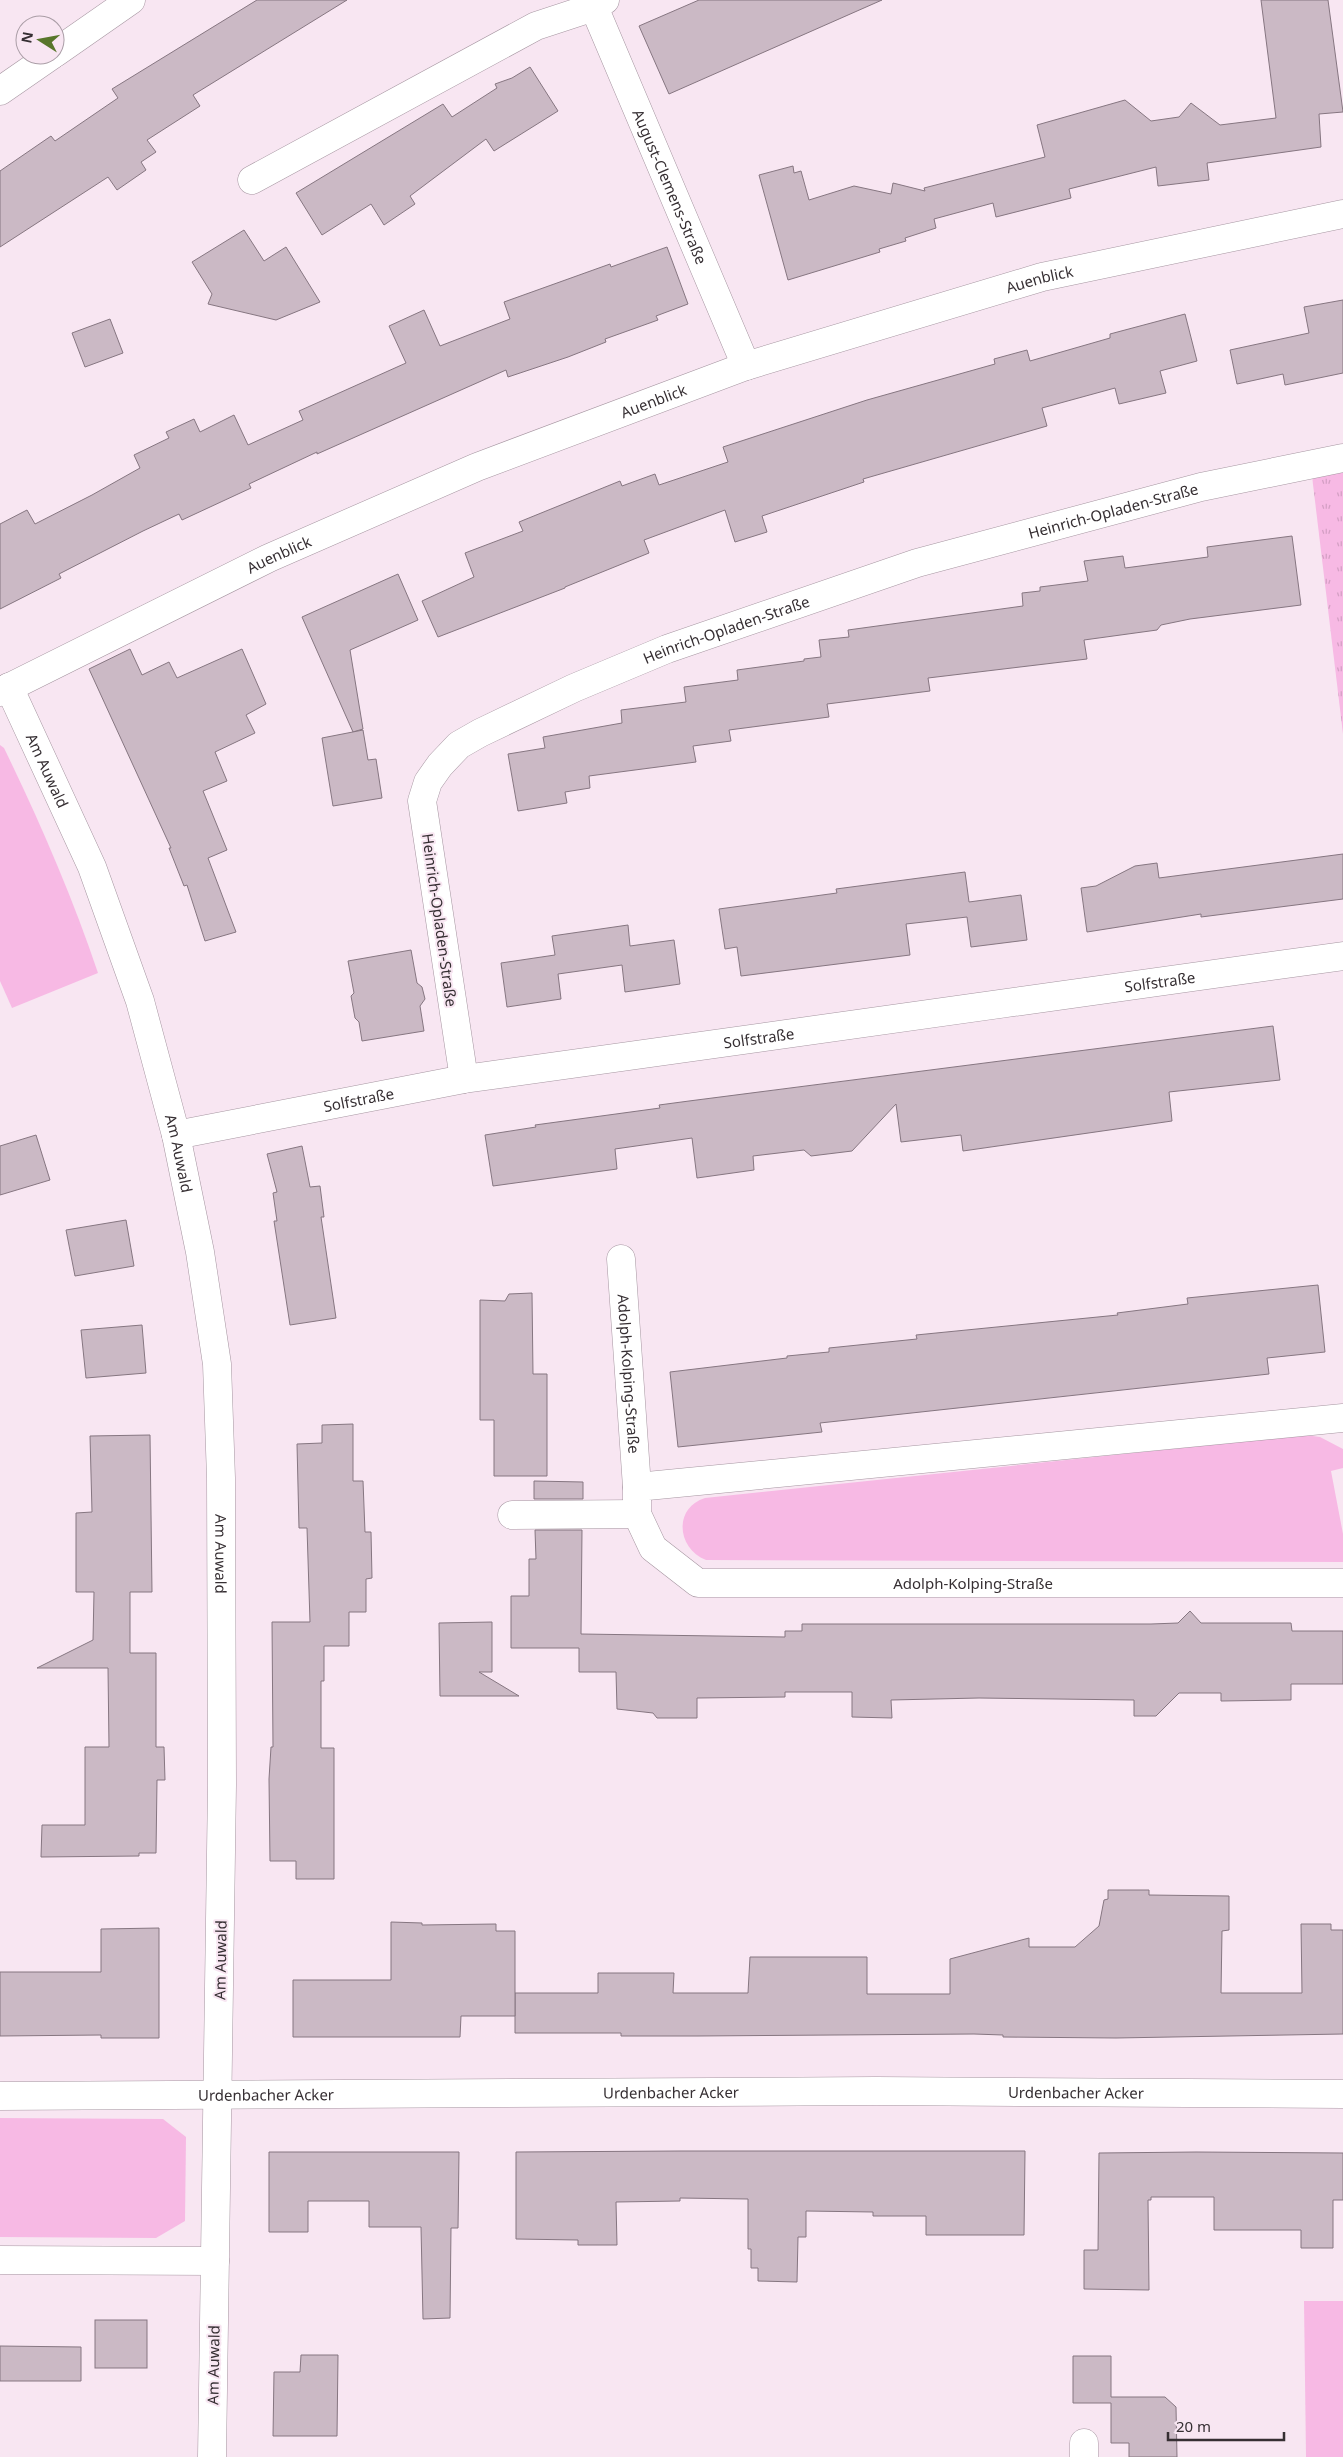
<svg xmlns="http://www.w3.org/2000/svg" width="1343" height="2457" font-family="'Noto Sans',sans-serif">
	<style>
		.grass { fill: #f7b9e4 }
		.park { fill: url(#park-tufts) }
		.building { fill: #cbb9c5; stroke: #867681 }
		.lines { fill: none; stroke-linecap: round; stroke-linejoin: round }
		.street-casing { stroke: #a696a1; stroke-width: 29 }
		.street { stroke: #fff; stroke-width: 28 }
		.labels { text-anchor: middle; dominant-baseline: central; stroke-width: 4; stroke-linejoin: round; paint-order: stroke }
		.street-label { font-size: 15px; fill: #362f33; stroke: #f8e6f2 }
	</style>
	<defs>
		<pattern id="park-tufts" width="24" height="20" patternUnits="userSpaceOnUse" patternTransform="scale(1.25)"><rect width="24" height="20" fill="#f7b9e4"/><path d="M3 7l-1-3M5 7V3M7 7l1-3M15 17l-1-3M17 17v-4M19 17l1-3" fill="none" stroke="#d49fc4"/></pattern>
	</defs>
	<rect width="100%" height="100%" fill="#f8e6f2"/>
	<g class="grass">
		<path d="M 0,745 L 4,748 C 40,822 72,896 98,973 L 12,1008 L 0,981 Z"/>
		<path d="M 1305,1435 L 1320,1437 L 1343,1449 L 1343,1468 L 1331,1471 L 1343,1534 L 1343,1562 L 706,1560 C 677,1549 673,1508 705,1498 Z"/>
		<path d="M 0,2118 L 163,2119 L 186,2137 L 185,2221 L 156,2238 L 0,2237 Z"/>
		<path d="M 1304,2301 L 1343,2301 L 1343,2457 L 1306,2457 Z"/>
	</g>
	<path class="park" d="M 1343,472 L 1343,734 L 1312,476 Z"/>
	<g class="building">
		<path d="M 257,0 L 347,0 L 193,95 L 200,106 L 147,140 L 156,152 L 141,162 L 146,170 L 117,190 L 108,177 L 0,247 L 0,171 L 51,136 L 55,141 L 118,98 L 112,89 Z"/>
		<path d="M 699,0 L 882,0 L 669,94 L 639,26 Z"/>
		<path d="M 1261,0 L 1328,0 L 1343,112 L 1319,114 L 1321,147 L 1207,163 L 1209,180 L 1158,186 L 1156,167 L 1069,189 L 1071,198 L 996,217 L 993,203 L 934,219 L 936,228 L 905,238 L 906,241 L 879,249 L 880,252 L 788,280 L 759,175 L 793,166 L 794,173 L 801,171 L 809,200 L 854,186 L 891,194 L 893,183 L 925,191 L 924,188 L 1045,157 L 1037,125 L 1125,100 L 1151,121 L 1179,117 L 1191,103 L 1220,125 L 1276,118 Z"/>
		<path d="M 530,67 L 558,111 L 494,151 L 486,139 L 410,196 L 415,204 L 384,225 L 371,204 L 322,235 L 296,193 L 443,104 L 452,117 L 497,88 L 495,84 L 512,78 Z"/>
		<path d="M 244,230 L 264,261 L 286,247 L 320,302 L 276,320 L 208,304 L 212,294 L 192,262 Z"/>
		<path d="M 667,247 L 688,304 L 656,316 L 658,320 L 605,339 L 606,342 L 568,357 L 508,377 L 506,370 L 317,454 L 317,452 L 249,484 L 251,488 L 182,520 L 179,514 L 143,531 L 59,574 L 61,578 L 0,609 L 0,524 L 27,510 L 35,524 L 92,495 L 140,468 L 134,455 L 169,438 L 166,432 L 194,419 L 200,432 L 234,415 L 248,445 L 303,420 L 299,411 L 406,363 L 389,326 L 424,310 L 440,346 L 510,319 L 504,302 L 610,264 L 611,267 Z"/>
		<path d="M 1343,300 L 1343,373 L 1285,385 L 1283,374 L 1237,384 L 1230,350 L 1309,333 L 1304,307 Z"/>
		<path d="M 1185,314 L 1197,361 L 1160,371 L 1166,393 L 1119,404 L 1115,388 L 1042,408 L 1047,426 L 863,479 L 864,482 L 762,516 L 767,532 L 735,542 L 725,510 L 644,540 L 649,553 L 565,587 L 565,588 L 438,637 L 422,601 L 474,577 L 465,553 L 523,531 L 519,522 L 620,481 L 622,486 L 655,474 L 659,485 L 728,462 L 723,447 L 867,400 L 995,364 L 994,359 L 1027,350 L 1030,361 L 1110,338 L 1110,334 Z"/>
		<path d="M 110,319 L 123,353 L 85,367 L 72,333 Z"/>
		<path d="M 1292,536 L 1301,605 L 1190,619 L 1161,625 L 1157,630 L 1084,640 L 1087,659 L 928,678 L 930,691 L 827,704 L 829,717 L 729,730 L 731,741 L 693,746 L 696,762 L 589,776 L 590,788 L 565,792 L 567,803 L 518,811 L 508,754 L 545,748 L 543,737 L 622,723 L 621,710 L 686,702 L 684,687 L 738,680 L 737,670 L 804,661 L 804,659 L 821,657 L 819,640 L 849,637 L 848,630 L 1023,606 L 1022,593 L 1040,591 L 1040,587 L 1088,581 L 1084,561 L 1123,556 L 1125,568 L 1208,557 L 1207,547 Z"/>
		<path d="M 398,574 L 418,620 L 350,650 L 363,729 L 353,732 L 302,617 Z"/>
		<path d="M 130,649 L 142,675 L 169,662 L 177,678 L 242,649 L 266,704 L 246,715 L 255,733 L 215,752 L 227,781 L 203,791 L 227,850 L 208,858 L 236,932 L 205,941 L 187,885 L 184,886 L 169,848 L 171,848 L 89,669 Z"/>
		<path d="M 363,730 L 368,760 L 376,759 L 382,798 L 333,806 L 322,738 Z"/>
		<path d="M 1343,854 L 1343,899 L 1201,917 L 1201,914 L 1087,932 L 1081,888 L 1096,886 L 1135,866 L 1157,863 L 1159,878 Z"/>
		<path d="M 965,872 L 969,902 L 1021,895 L 1027,940 L 971,947 L 967,917 L 906,924 L 910,955 L 741,976 L 737,947 L 725,949 L 719,909 L 837,893 L 836,889 Z"/>
		<path d="M 628,925 L 630,946 L 674,940 L 680,984 L 625,992 L 622,965 L 558,974 L 561,999 L 507,1007 L 501,963 L 555,955 L 552,936 Z"/>
		<path d="M 411,950 L 417,983 L 422,987 L 425,999 L 420,1006 L 424,1031 L 362,1041 L 359,1022 L 355,1018 L 351,996 L 354,993 L 348,961 Z"/>
		<path d="M 1273,1026 L 1280,1080 L 1169,1092 L 1172,1121 L 963,1151 L 961,1135 L 901,1142 L 896,1104 L 852,1151 L 811,1156 L 804,1150 L 753,1156 L 754,1170 L 697,1178 L 692,1138 L 615,1149 L 617,1169 L 493,1186 L 485,1135 L 536,1127 L 535,1125 L 660,1108 L 659,1105 L 689,1101 Z"/>
		<path d="M 36,1135 L 50,1180 L 0,1195 L 0,1146 Z"/>
		<path d="M 302,1146 L 310,1187 L 320,1186 L 324,1217 L 321,1217 L 336,1318 L 290,1325 L 274,1221 L 277,1221 L 273,1193 L 277,1192 L 267,1154 Z"/>
		<path d="M 126,1220 L 134,1266 L 75,1276 L 66,1230 Z"/>
		<path d="M 1318,1285 L 1325,1352 L 1267,1358 L 1269,1374 L 820,1423 L 822,1432 L 678,1447 L 670,1372 L 787,1358 L 787,1356 L 829,1352 L 829,1348 L 917,1339 L 916,1335 L 1118,1315 L 1117,1313 L 1188,1304 L 1187,1298 Z"/>
		<path d="M 532,1293 L 533,1374 L 547,1374 L 547,1476 L 494,1476 L 494,1420 L 480,1420 L 480,1300 L 505,1301 L 509,1294 Z"/>
		<path d="M 142,1325 L 146,1373 L 86,1378 L 81,1330 Z"/>
		<path d="M 353,1424 L 353,1481 L 363,1481 L 365,1532 L 371,1532 L 372,1578 L 366,1579 L 366,1612 L 349,1612 L 349,1646 L 324,1646 L 324,1681 L 321,1681 L 321,1748 L 334,1748 L 334,1879 L 296,1879 L 296,1861 L 270,1861 L 269,1779 L 271,1747 L 273,1747 L 272,1622 L 310,1622 L 307,1528 L 299,1528 L 297,1444 L 322,1443 L 322,1425 Z"/>
		<path d="M 150,1435 L 152,1592 L 130,1592 L 130,1653 L 156,1653 L 156,1747 L 164,1747 L 165,1780 L 157,1780 L 156,1853 L 139,1853 L 139,1856 L 41,1857 L 42,1825 L 85,1825 L 85,1747 L 109,1747 L 108,1668 L 37,1668 L 93,1640 L 94,1592 L 76,1592 L 76,1513 L 92,1512 L 90,1436 Z"/>
		<path d="M 534,1481 L 583,1482 L 583,1499 L 534,1499 Z"/>
		<path d="M 535,1530 L 582,1530 L 581,1634 L 785,1637 L 785,1631 L 802,1631 L 802,1624 L 1151,1624 L 1178,1623 L 1190,1611 L 1201,1623 L 1291,1623 L 1292,1631 L 1343,1631 L 1343,1684 L 1291,1684 L 1291,1700 L 1221,1701 L 1221,1693 L 1179,1693 L 1156,1716 L 1134,1716 L 1134,1700 L 979,1698 L 891,1700 L 892,1718 L 852,1717 L 852,1692 L 785,1692 L 785,1697 L 697,1698 L 697,1718 L 657,1718 L 653,1713 L 617,1709 L 616,1672 L 579,1672 L 579,1648 L 511,1648 L 511,1596 L 529,1596 L 529,1559 L 536,1559 Z"/>
		<path d="M 492,1622 L 492,1672 L 479,1672 L 519,1696 L 440,1696 L 439,1623 Z"/>
		<path d="M 1108,1890 L 1149,1890 L 1149,1895 L 1229,1896 L 1229,1930 L 1222,1931 L 1221,1993 L 1302,1993 L 1301,1924 L 1331,1924 L 1331,1930 L 1343,1930 L 1343,2034 L 1116,2038 L 1003,2037 L 1003,2035 L 974,2034 L 697,2036 L 621,2036 L 621,2033 L 515,2033 L 515,1993 L 598,1993 L 598,1973 L 674,1973 L 673,1993 L 748,1993 L 750,1957 L 867,1957 L 867,1994 L 950,1994 L 950,1959 L 1029,1938 L 1029,1947 L 1075,1947 L 1099,1926 L 1104,1900 L 1108,1899 Z"/>
		<path d="M 391,1922 L 422,1923 L 422,1925 L 496,1924 L 496,1931 L 515,1931 L 515,2016 L 461,2016 L 460,2037 L 293,2037 L 293,1980 L 391,1980 Z"/>
		<path d="M 159,1928 L 159,2038 L 101,2038 L 101,2035 L 0,2036 L 0,1972 L 101,1972 L 101,1929 Z"/>
		<path d="M 680,2151 L 1025,2151 L 1024,2235 L 926,2235 L 926,2216 L 873,2216 L 873,2212 L 806,2211 L 806,2237 L 798,2237 L 797,2282 L 758,2281 L 758,2268 L 751,2268 L 751,2249 L 748,2249 L 748,2199 L 680,2198 L 680,2201 L 616,2202 L 617,2245 L 578,2245 L 578,2240 L 516,2239 L 516,2152 Z"/>
		<path d="M 269,2152 L 459,2152 L 458,2228 L 451,2228 L 450,2318 L 423,2319 L 421,2227 L 369,2227 L 369,2201 L 308,2201 L 308,2232 L 269,2232 Z"/>
		<path d="M 1196,2152 L 1343,2153 L 1343,2200 L 1333,2200 L 1333,2248 L 1301,2248 L 1301,2230 L 1214,2230 L 1214,2197 L 1151,2197 L 1151,2200 L 1148,2200 L 1149,2290 L 1084,2289 L 1084,2250 L 1098,2250 L 1099,2153 Z"/>
		<rect x="95" y="2320" width="52" height="48"/>
		<path d="M 0,2346 L 81,2347 L 81,2381 L 0,2381 Z"/>
		<path d="M 301,2355 L 338,2355 L 337,2436 L 273,2436 L 274,2372 L 300,2372 Z"/>
		<path d="M 1073,2356 L 1111,2356 L 1111,2397 L 1165,2397 L 1176,2407 L 1177,2457 L 1129,2457 L 1129,2443 L 1111,2443 L 1111,2403 L 1073,2403 Z"/>
	</g>
	<g class="lines">
		<g class="street-casing">
			<g id="street">
				<path id="s1" d="M 594,7 L 746,366"/>
				<path d="M 55,53 L 131,0"/>
				<path d="M 0,91 L 52,55"/>
				<path d="M 252,180 L 536,26 L 594,7 L 605,0"/>
				<path id="s2" d="M 9,687 L 92,867 L 140,1001 L 176,1135 L 200,1252 L 217,1364 L 221,1478 L 222,1785 L 212,2457"/>
				<path id="s3" d="M 0,692 L 269,558 L 477,467 L 746,366 L 1042,277 L 1343,214"/>
				<path id="s4" d="M 464,1079 L 422,801 L 428,782 L 440,765 L 459,745 L 480,733 L 574,688 L 667,649 L 917,563 L 1201,487 L 1343,458"/>
				<path id="s5" d="M 176,1135 L 464,1079 L 1343,956"/>
				<path id="s6" d="M 621,1259 L 637,1487"/>
				<path id="s7" d="M 1343,1418 L 637,1487 L 637,1514 L 653,1548 L 698,1583 L 1343,1583"/>
				<path d="M 512,1515 L 637,1514"/>
				<path id="s8" d="M 0,2096 L 876,2091 L 1343,2094"/>
				<path d="M 0,2260 L 215,2261"/>
				<path d="M 1084,2457 L 1084,2443"/>
			</g>
		</g>
		<use href="#street" class="street"/>
	</g>
	<g class="labels">
		<g class="street-label">
			<text stroke="none"><textPath href="#s1" startOffset="195">August-Clemens-Straße</textPath></text>
			<text stroke="none"><textPath href="#s3" startOffset="1121">Auenblick</textPath></text>
			<text stroke="none"><textPath href="#s3" startOffset="716">Auenblick</textPath></text>
			<text stroke="none"><textPath href="#s4" startOffset="1046">Heinrich-Opladen-Straße</textPath></text>
			<text stroke="none"><textPath href="#s3" startOffset="311">Auenblick</textPath></text>
			<text stroke="none"><textPath href="#s4" startOffset="641">Heinrich-Opladen-Straße</textPath></text>
			<text stroke="none"><textPath href="#s2" startOffset="92">Am Auwald</textPath></text>
			<text transform="translate(440 920) rotate(82)">Heinrich-Opladen-Straße</text>
			<text stroke="none"><textPath href="#s5" startOffset="996">Solfstraße</textPath></text>
			<text stroke="none"><textPath href="#s5" startOffset="591">Solfstraße</textPath></text>
			<text stroke="none"><textPath href="#s5" startOffset="186">Solfstraße</textPath></text>
			<text stroke="none"><textPath href="#s2" startOffset="498">Am Auwald</textPath></text>
			<text stroke="none"><textPath href="#s6" startOffset="115">Adolph-Kolping-Straße</textPath></text>
			<text stroke="none"><textPath href="#s2" startOffset="902">Am Auwald</textPath></text>
			<text stroke="none"><textPath href="#s7" startOffset="1106">Adolph-Kolping-Straße</textPath></text>
			<text transform="translate(220 1960) rotate(-89)">Am Auwald</text>
			<text stroke="none"><textPath href="#s8" startOffset="671">Urdenbacher Acker</textPath></text>
			<text stroke="none"><textPath href="#s8" startOffset="1076">Urdenbacher Acker</textPath></text>
			<text stroke="none"><textPath href="#s8" startOffset="266">Urdenbacher Acker</textPath></text>
			<text transform="translate(213 2365) rotate(-89)">Am Auwald</text>
		</g>
	</g>
	<g transform="translate(40 40) rotate(281)"><circle r="24" fill="#f8e6f2" stroke="#aa9da6"/>
	<path d="M0-4L9 19L0 12L-9 19Z" fill="#58762b"/>
	<text y="-8" font-size="14" font-weight="bold" text-anchor="middle" fill="#362f33">N</text>
	</g>
	<path d="M1168 2432v8h116v-8" fill="none" stroke="#362f33" stroke-width="2.5"/>
	<text x="1176" y="2432" font-size="15" fill="#362f33" stroke="#f8e6f2" stroke-width="4" paint-order="stroke">20 m</text>
</svg>
